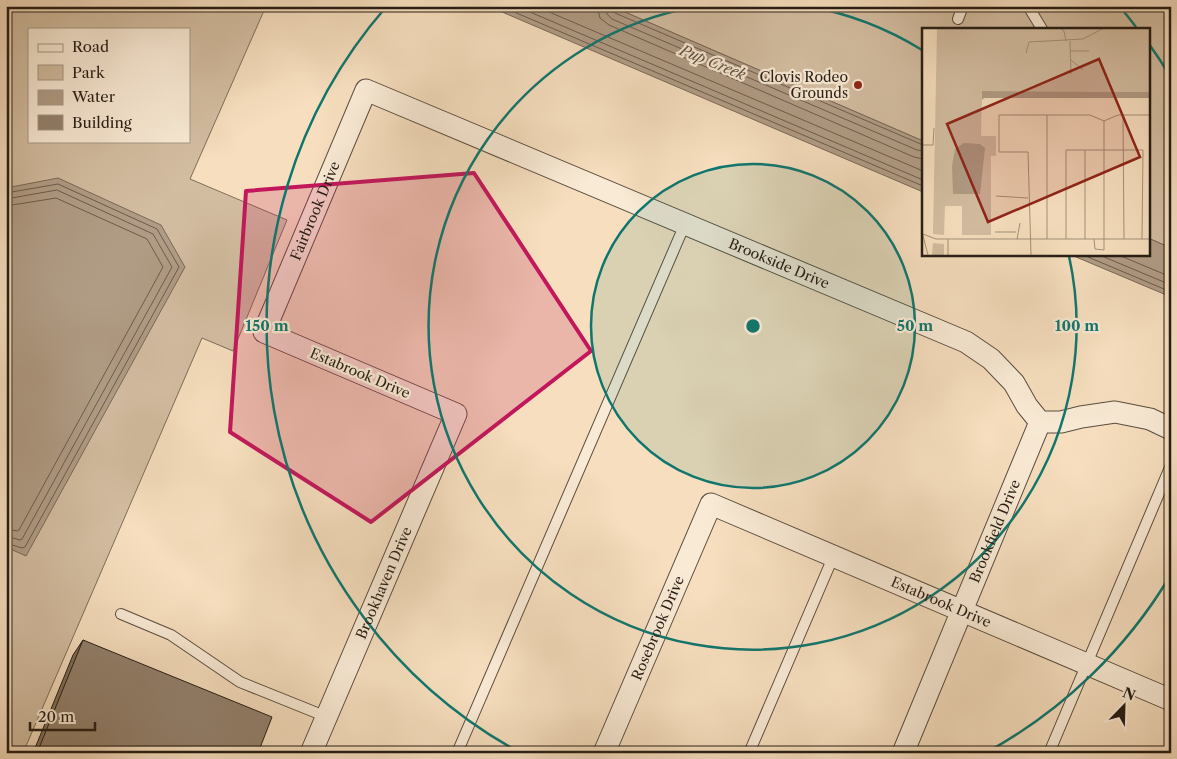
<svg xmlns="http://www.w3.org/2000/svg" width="1177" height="759" font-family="'Libre Caslon Text',serif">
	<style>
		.green { fill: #d3bda1; stroke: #7d6d5b; fill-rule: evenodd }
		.water { fill: #b09c85; stroke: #796958 }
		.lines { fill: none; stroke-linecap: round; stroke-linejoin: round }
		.shore { stroke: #6c5c4d; stroke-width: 1 }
		.lane-casing { stroke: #5b4d3f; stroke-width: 12 }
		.street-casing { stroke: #5b4d3f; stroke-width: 23 }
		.lane { stroke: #f9ead5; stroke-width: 10 }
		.street { stroke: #f9ead5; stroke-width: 21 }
		.wall { fill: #7e6f5e; stroke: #271d15 }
		.building { fill: #93816d; stroke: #271d15 }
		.marked { fill: #c2185b; fill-opacity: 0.2; stroke: #c2185b; stroke-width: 4; stroke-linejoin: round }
		.ring { fill: none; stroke: #0f766e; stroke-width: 2.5 }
		.poi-dot { fill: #8f2418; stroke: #f9ead5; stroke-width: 2 }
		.labels { text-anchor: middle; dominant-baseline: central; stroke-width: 4.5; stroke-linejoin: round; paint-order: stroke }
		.poi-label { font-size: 14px; fill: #271d15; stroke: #f9ead5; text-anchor: end }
		.street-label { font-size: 14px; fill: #271d15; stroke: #f9ead5 }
		.water-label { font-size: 15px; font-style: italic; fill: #5e5042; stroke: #f9ead5 }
		.inset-road { fill: none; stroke: #a3917a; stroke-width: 1 }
		.view { fill: #8f2418; fill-opacity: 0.15; stroke: #8f2418; stroke-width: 2.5 }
		.inset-edge { fill: none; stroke: #271d15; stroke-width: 2.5 }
		.centre { fill: #0f766e; stroke: #f9ead5; stroke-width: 2.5 }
		.ring-label { font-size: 15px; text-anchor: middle; font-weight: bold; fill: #0f766e; stroke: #f9ead5; stroke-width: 4.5; stroke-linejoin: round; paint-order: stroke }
	</style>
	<rect width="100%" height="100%" fill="#f6debe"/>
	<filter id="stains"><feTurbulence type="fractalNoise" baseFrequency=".004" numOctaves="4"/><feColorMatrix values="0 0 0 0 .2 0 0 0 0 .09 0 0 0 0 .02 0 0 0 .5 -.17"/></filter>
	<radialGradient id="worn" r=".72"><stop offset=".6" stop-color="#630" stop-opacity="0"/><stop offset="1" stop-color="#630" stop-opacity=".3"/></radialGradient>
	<g class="green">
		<path d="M 6,6 L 266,6 L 190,179 L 287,220 L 233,351 L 202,338 L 23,753 L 6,753 ZM 29,29 L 189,29 L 189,141 L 29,141 Z"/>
		<path d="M 611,6 L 1171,6 L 1171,248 L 1148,238 L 1148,29 L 923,29 L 923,141 Z"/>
	</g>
	<g class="water">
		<path d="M 488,6 L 611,6 L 923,141 L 923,192 Z"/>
		<path d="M 58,178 L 161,225 L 185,267 L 26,556 L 6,547 L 6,188 Z"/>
		<path d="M 1148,238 L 1171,248 L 1171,297 L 1069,254 L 1148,254 Z"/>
	</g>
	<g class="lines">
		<g class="shore">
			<path d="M 500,6 L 923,186"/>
			<path d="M 516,6 L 923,180"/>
			<path d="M 535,6 L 923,171"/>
			<path d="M 597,6 L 600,18 L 609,25 L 914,157 L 923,159"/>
			<path d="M 605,6 L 607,14 L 612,19 L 917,150 L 923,151"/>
			<path d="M 611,6 L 612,11 L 615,13 L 923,145"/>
			<path d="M 6,193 L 58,184 L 157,229 L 179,267 L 25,547 L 22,548 L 6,543"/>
			<path d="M 6,199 L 57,190 L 153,234 L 172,267 L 22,539 L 20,540 L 6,536"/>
			<path d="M 6,206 L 56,198 L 147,239 L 163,267 L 19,530 L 17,531 L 6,529"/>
			<path d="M 1081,254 L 1171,292"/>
			<path d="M 1097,254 L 1171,285"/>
			<path d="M 1116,254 L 1171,277"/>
		</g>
		<g class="lane-casing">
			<g id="lane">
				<path d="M 1028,6 L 1042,29"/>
				<path d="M 958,19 L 963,6"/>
				<path d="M 121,614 L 171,635 L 240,682 L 327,717"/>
				<path d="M 457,753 L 685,224"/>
				<path d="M 749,753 L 834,555"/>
				<path d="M 1049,753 L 1171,465"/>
			</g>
		</g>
		<g class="street-casing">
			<g id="street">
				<path id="s1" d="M 311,753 L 456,414 L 264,332 L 366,90 L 966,342 L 991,359 L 1014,383 L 1027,406 L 1040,422 L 1061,422 L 1081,417 L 1115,412 L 1150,419 L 1171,429"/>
				<path id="s2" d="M 604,753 L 711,504 L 1171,700"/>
				<path id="s3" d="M 903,753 L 1040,422"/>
			</g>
		</g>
		<use href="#lane" class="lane"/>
		<use href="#street" class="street"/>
	</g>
	<path class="wall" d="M 83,640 L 258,753 L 33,753 L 73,655 Z"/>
	<path class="building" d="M 83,640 L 272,717 L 258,753 L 37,753 Z"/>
	<path class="marked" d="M 474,173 L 591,351 L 371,522 L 230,432 L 246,191 Z"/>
	<circle cx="753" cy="326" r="162" fill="#0f766e" fill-opacity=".12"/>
	<g class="ring">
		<circle cx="753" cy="326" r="162"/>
		<path d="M806 6A324 324 0 0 1 922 50M1069 256A324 324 0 1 1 700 6"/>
		<path d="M1170 576A486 486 0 0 1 989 751M517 751A486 486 0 0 1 386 7M1120 7A486 486 0 0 1 1136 27M1149 44A486 486 0 0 1 1170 76"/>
	</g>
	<circle class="poi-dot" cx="858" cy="85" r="5"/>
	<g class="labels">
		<g class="poi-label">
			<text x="848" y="77">Clovis Rodeo<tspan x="848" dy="16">Grounds</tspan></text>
		</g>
		<g class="street-label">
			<text stroke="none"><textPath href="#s1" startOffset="709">Fairbrook Drive</textPath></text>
			<text stroke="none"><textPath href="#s1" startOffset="1288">Brookside Drive</textPath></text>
			<text transform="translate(360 373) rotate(23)">Estabrook Drive</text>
			<text stroke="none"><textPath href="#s3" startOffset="240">Brookfield Drive</textPath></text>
			<text stroke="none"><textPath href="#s1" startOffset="185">Brookhaven Drive</textPath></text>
			<text stroke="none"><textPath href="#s2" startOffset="521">Estabrook Drive</textPath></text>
			<text stroke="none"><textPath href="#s2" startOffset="136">Rosebrook Drive</textPath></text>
		</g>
		<g class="water-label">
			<text transform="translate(713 62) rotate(22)">Pup Creek</text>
		</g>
	</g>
	<g transform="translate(922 28)">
		<rect width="228" height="228" fill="#f6debe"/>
		<path d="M 15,0 L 227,0 L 227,64 L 60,63 L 59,108 L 74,108 L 74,128 L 69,128 L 69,207 L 40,207 L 40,178 L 23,178 L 22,207 L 11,206 ZM 11,215 L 22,216 L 22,227 L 10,227 Z" fill="#d3bda1"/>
		<path d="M 60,63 L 227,64 L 228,70 L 62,70 L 60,72 ZM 42,115 L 58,116 L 63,120 L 58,166 L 31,166 L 30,138 L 33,121 Z" fill="#b09c85"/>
		<path class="inset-road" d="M 105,0 L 136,0M 138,0 L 142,3 L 144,13M 148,13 L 149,46M 149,23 L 167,23M 104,25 L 107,14 L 161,11 L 182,0M 149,32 L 161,42M 201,87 L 202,211M 0,117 L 11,117 L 12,100M 74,168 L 106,170M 0,204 L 6,227M 73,204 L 94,204M 1,206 L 14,211 L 228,211M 95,211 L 98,195M 125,211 L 125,87M 144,211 L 144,122 L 221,122 L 220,211M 163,211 L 163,122M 172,211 L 173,221 L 182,222 L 182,93M 26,227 L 26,211M 109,227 L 106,124 L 77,124 L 77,87 L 168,87 L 182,93 L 196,87 L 228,87"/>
		<path class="view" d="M 177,31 L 218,129 L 66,194 L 25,96 Z"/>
		<rect width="228" height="228" class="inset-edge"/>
	</g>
	<circle cx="753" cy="326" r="8" class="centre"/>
	<g class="ring-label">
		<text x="915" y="331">50 m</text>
		<text x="1077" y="331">100 m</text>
		<text x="267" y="331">150 m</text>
	</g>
	<rect width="1177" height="759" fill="none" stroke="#f6debe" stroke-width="25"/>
	<rect x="8" y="8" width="1162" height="744" fill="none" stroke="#271d15" stroke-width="2.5"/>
	<rect x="12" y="12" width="1152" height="734" fill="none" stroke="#271d15"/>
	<rect x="28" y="28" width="162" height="115" fill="#f9ead5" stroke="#a59888"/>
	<rect x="38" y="44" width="25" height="8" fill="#f9ead5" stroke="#a59888"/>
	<text x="72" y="52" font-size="15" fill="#271d15">Road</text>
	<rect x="38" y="65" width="25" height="15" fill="#d3bda1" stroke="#a59888"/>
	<text x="72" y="78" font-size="15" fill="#271d15">Park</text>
	<rect x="38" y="90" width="25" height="15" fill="#b09c85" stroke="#a59888"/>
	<text x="72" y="102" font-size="15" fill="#271d15">Water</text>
	<rect x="38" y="115" width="25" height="15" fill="#93816d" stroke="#a59888"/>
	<text x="72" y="128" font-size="15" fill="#271d15">Building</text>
	<g transform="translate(1124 706) rotate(23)" stroke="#f9ead5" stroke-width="4" paint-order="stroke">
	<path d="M0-4L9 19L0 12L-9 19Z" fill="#271d15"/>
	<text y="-8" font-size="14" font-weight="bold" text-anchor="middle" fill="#271d15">N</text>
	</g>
	<path d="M30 722v8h65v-8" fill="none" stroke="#271d15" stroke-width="2.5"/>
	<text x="38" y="722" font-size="15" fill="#271d15" stroke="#f9ead5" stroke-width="4" paint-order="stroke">20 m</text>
	<rect width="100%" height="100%" filter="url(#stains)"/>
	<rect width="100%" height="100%" fill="url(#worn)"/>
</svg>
